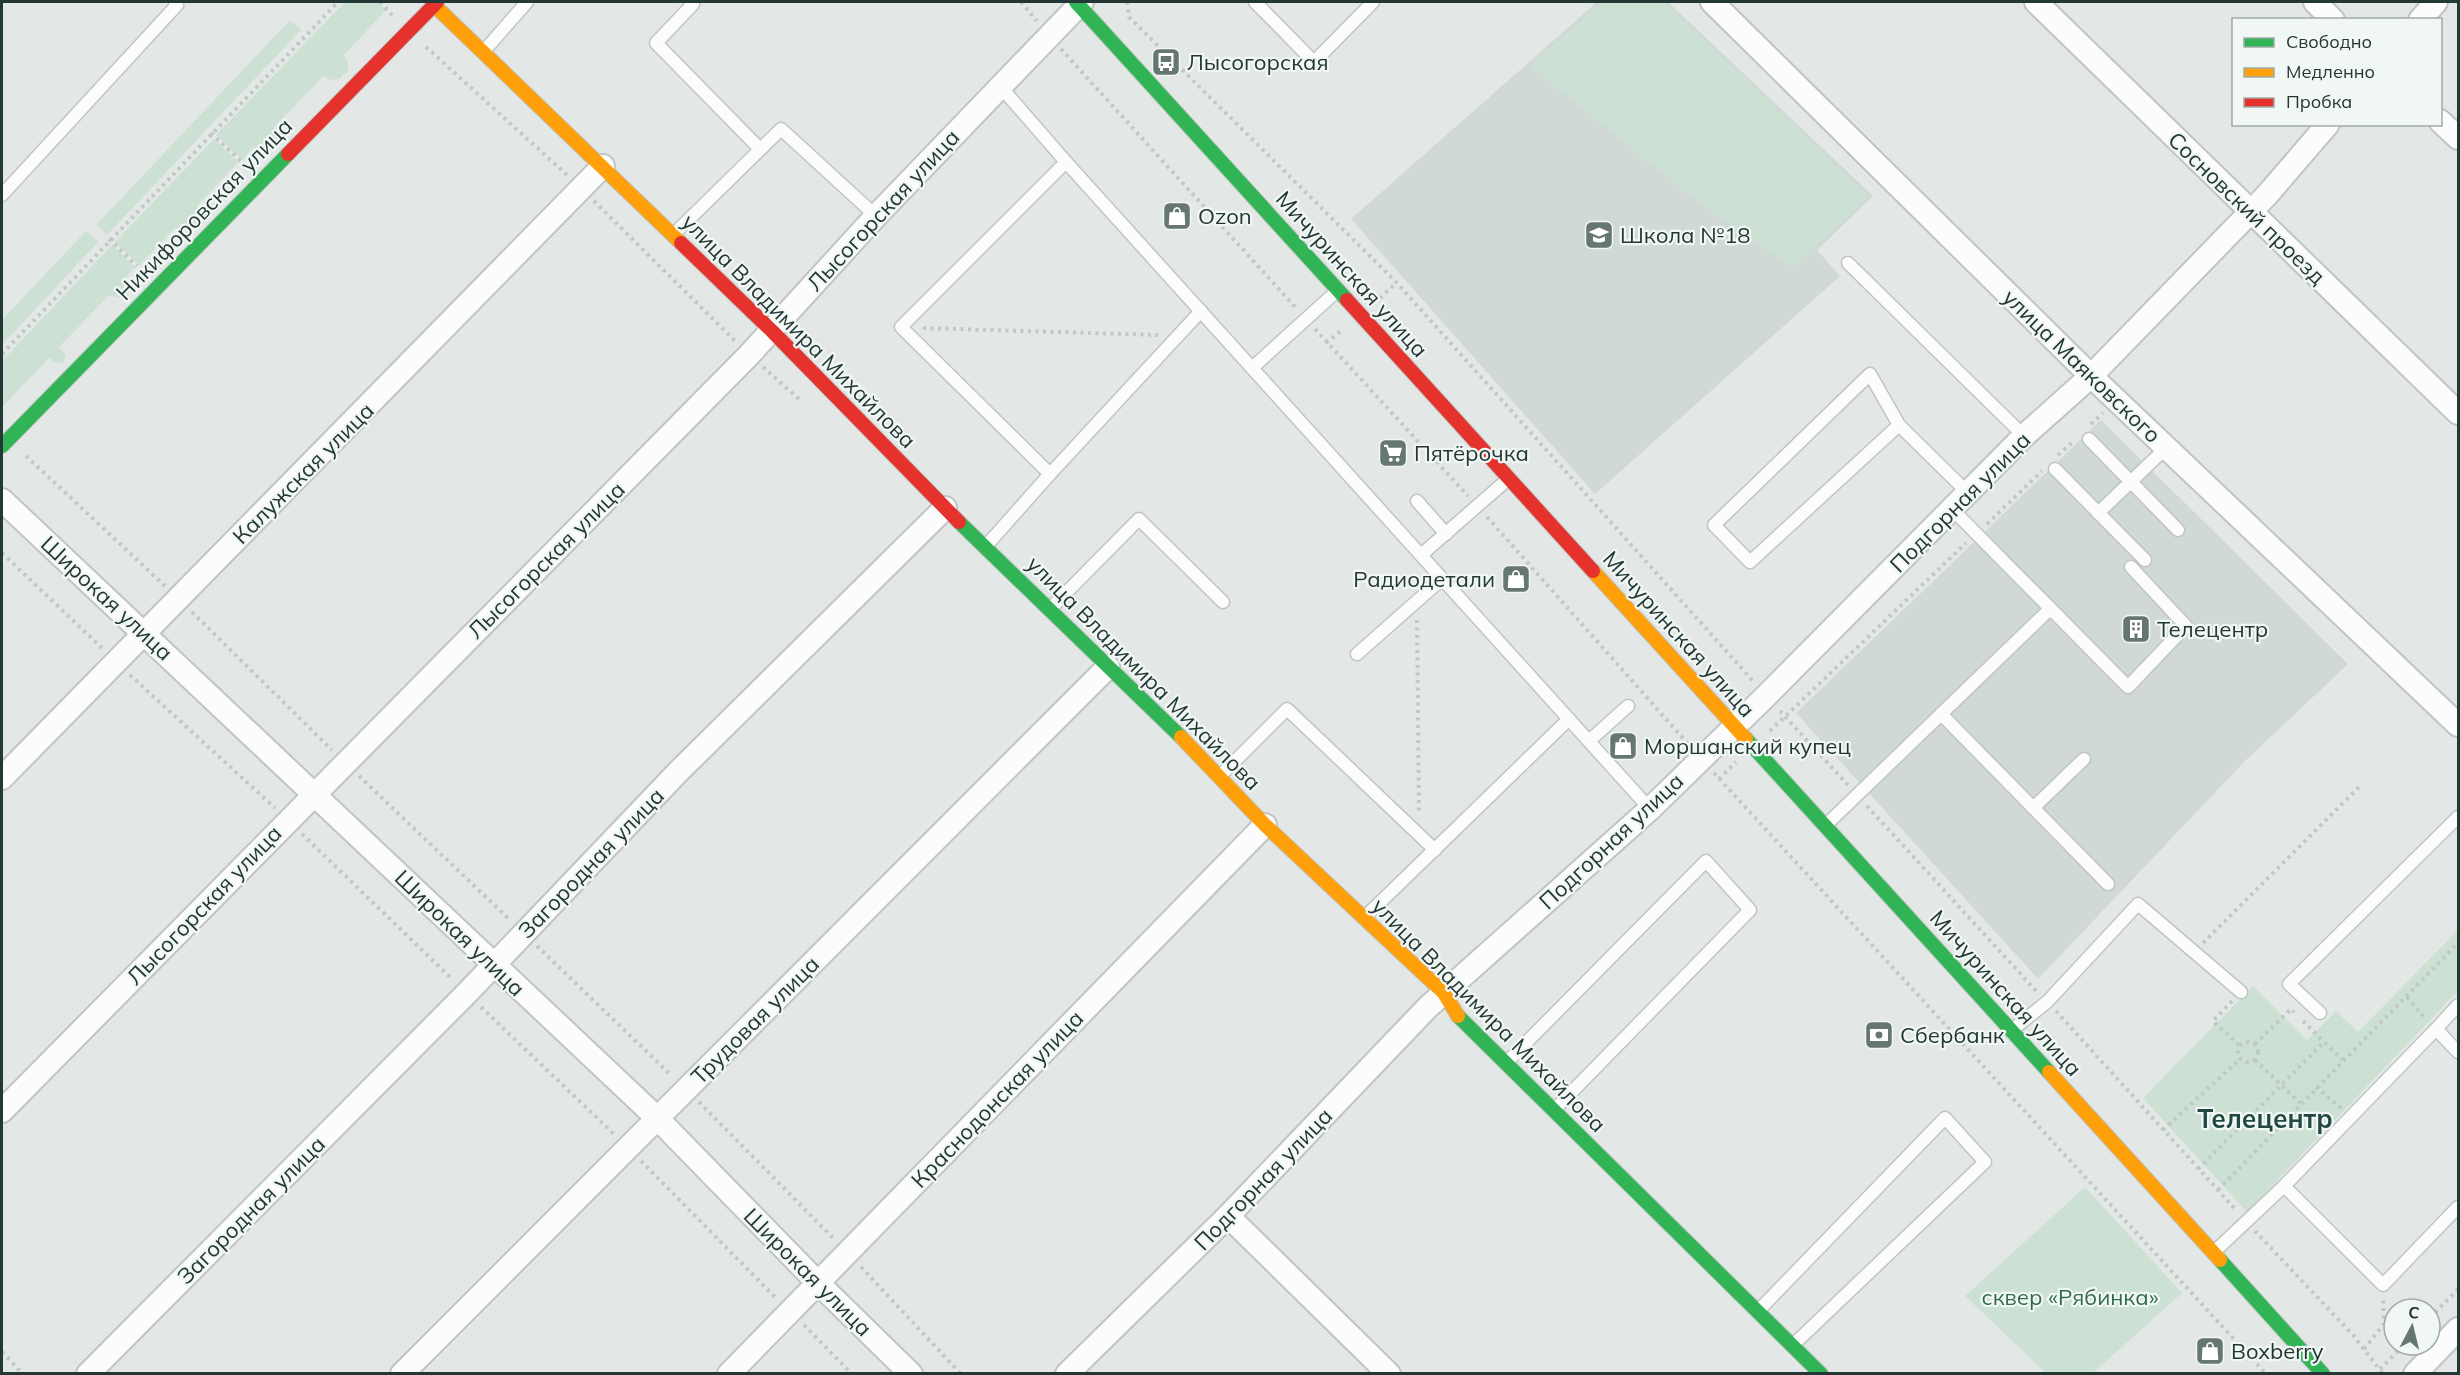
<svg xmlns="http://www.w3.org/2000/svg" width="2460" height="1375" font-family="Mulish,sans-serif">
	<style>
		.built { fill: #d1d9d6 }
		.green { fill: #cde0d4 }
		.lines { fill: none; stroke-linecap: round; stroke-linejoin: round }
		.lane-casing { stroke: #c0c5c3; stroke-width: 15 }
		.street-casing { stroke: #c0c5c3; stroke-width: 26 }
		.fast-casing { stroke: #bfc5c3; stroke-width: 16 }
		.slow-casing { stroke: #bfc5c3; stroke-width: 16 }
		.jam-casing { stroke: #bfc5c3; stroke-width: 16 }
		.path { stroke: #c0c8c5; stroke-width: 4; stroke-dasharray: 3 4.5; stroke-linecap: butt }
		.lane { stroke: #fbfcfb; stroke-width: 12 }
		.street { stroke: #fbfcfb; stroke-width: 22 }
		.fast { stroke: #30b455; stroke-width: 14 }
		.slow { stroke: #ff9f0a; stroke-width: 14 }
		.jam { stroke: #e5322d; stroke-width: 14 }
		.labels { text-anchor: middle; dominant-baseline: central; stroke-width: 4.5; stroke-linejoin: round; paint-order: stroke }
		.poi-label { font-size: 22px; fill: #233834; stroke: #f1f7f4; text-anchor: start }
		.street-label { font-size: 22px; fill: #233834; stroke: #f1f7f4 }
		.park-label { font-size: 22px; fill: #316b4d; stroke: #f1f7f4 }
		.quarter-label { font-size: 26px; font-weight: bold; fill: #214842; stroke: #f1f7f4 }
	</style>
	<rect width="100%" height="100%" fill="#e3e8e6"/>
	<g class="built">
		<path d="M 1597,2 L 1668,2 L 1873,196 L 1817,250 L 1840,276 L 1595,494 L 1351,219 Z"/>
		<path d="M 2101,420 L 2348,664 L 2245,761 L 2038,979 L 1796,713 Z"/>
	</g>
	<g class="green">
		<path d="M 345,2 L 377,2 L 386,10 L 344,55 L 348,63 L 348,70 L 339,79 L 330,80 L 324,76 L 274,127 L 280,136 C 276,147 272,151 260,153 L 254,147 L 242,160 L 216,135 Z"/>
		<path d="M 1602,2 L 1665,2 L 1869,197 L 1793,268 L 1702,205 L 1530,66 Z"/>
		<path d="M 290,20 L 301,30 L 107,235 L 96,225 Z"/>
		<path d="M 214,139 L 238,162 L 197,206 L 202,216 C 197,231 189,233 175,228 L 139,265 L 115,242 Z"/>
		<path d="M 86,231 L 98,242 L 2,345 L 2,320 Z"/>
		<path d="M 112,245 L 135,267 L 122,281 L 128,294 L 124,299 L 109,295 L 59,347 L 66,356 L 64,362 L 58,364 L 49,358 L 2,407 L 2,361 Z"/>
		<path d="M 2458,930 L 2458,991 L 2247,1212 L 2143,1098 L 2253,986 L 2307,1040 L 2336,1011 L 2358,1032 Z"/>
		<path d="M 2085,1187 L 2182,1293 L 2093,1373 L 2046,1373 L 1965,1296 Z"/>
	</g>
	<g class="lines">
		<g class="lane-casing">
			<g id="lane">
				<path d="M 690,2 L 693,4 L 656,43 L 760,149"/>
				<path d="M 1255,2 L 1314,62 L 1373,2"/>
				<path d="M 485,50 L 527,2"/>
				<path d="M 1066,162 L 1650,809"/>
				<path d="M 2,195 L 177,5 L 175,2"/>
				<path d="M 673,235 L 781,129 L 876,216"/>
				<path d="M 1848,263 L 2024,436"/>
				<path d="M 1252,368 L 1337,291"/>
				<path d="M 1899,425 L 1870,374 L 1714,525 L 1750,562 L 1899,425 L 1969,494"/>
				<path d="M 2089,439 L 2178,530"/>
				<path d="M 2055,469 L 2145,560"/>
				<path d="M 1050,474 L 1201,311"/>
				<path d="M 1417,501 L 1446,534"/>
				<path d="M 1953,510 L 2128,687 L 2186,626 L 2131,567"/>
				<path d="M 2098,513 L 2166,448"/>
				<path d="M 986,546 L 1050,474 L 901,327 L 1066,162 L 1000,86"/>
				<path d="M 1421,555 L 1507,480"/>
				<path d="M 1050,609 L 1139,519 L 1223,602"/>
				<path d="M 1357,654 L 1442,579"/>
				<path d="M 1941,714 L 2108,884"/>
				<path d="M 1589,741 L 1628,706"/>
				<path d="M 1222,774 L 1287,709 L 1435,850"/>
				<path d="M 2033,808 L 2084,759"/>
				<path d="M 1826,825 L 2050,609"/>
				<path d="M 1365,917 L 1569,719"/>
				<path d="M 2320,1013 L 2289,984 L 2458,817"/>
				<path d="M 2436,1029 L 2458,1005"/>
				<path d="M 2012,1030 L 2047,1002 L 2138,904 L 2241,992"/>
				<path d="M 1506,1063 L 1706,861 L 1750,910 L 1554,1110"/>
				<path d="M 2284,1186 L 2383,1285 L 2458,1207"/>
				<path d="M 2214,1252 L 2284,1186 L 2436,1029 L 2458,1052"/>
				<path d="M 1758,1311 L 1945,1118 L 1985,1162 L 1793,1345"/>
			</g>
		</g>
		<g class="street-casing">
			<g id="street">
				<path d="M 1712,2 L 2091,376 L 2458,725"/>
				<path d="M 2036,2 L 2458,413"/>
				<path d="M 2315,2 L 2333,20"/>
				<path d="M 2420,20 L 2436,2"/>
				<path d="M 2440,121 L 2458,138"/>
				<path d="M 2,500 L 656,1117 L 818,1283 L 911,1374"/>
				<path d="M 2,778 L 603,166"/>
				<path d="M 2,1111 L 749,355 L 876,216 L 1082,2"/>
				<path d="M 1228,1216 L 1389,1374"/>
				<path d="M 88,1374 L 467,993 L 678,772 L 945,508"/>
				<path d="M 402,1374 L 1108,667"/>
				<path d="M 729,1374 L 1265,825"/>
				<path d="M 1067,1374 L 1228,1216 L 1428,1007 L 1650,809 L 1766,696 L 2024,436 L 2091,376 L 2267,195 L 2328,124"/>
				<path d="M 2415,1374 L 2458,1329"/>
			</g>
		</g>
		<g class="fast-casing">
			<g id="fast">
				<path d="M 1076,2 L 1347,300"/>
				<path d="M 2,446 L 288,154"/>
				<path d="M 959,522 L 1181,737"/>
				<path d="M 1746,739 L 2049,1072"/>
				<path d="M 1458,1016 L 1821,1374"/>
				<path d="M 2220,1260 L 2323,1374"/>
			</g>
		</g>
		<g class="slow-casing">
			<g id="slow">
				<path d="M 434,5 L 681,243"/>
				<path d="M 1593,571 L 1746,739"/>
				<path d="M 1181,737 L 1265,825 L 1444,993 L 1458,1016"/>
				<path d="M 2049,1072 L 2220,1260"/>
			</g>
		</g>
		<g class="jam-casing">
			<g id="jam">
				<path d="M 288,154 L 437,2"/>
				<path d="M 681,243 L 772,331 L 959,522"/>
				<path d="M 1347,300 L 1593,571"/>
			</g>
		</g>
		<g class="path">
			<path d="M 380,2 L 392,15"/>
			<path d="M 1021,2 L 1037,21"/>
			<path d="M 1127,2 L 1129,17 L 1397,283 L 1753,681"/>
			<path d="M 426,47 L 567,175"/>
			<path d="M 1061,49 L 1296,308"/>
			<path d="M 211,133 L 242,162"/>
			<path d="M 594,201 L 735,341"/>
			<path d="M 109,239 L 137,266"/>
			<path d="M 1380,298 L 1396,283"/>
			<path d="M 923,328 L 1158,335"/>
			<path d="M 1315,329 L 1468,496"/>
			<path d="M 1326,343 L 1342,330"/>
			<path d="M 2,354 L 338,2"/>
			<path d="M 763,367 L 800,400"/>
			<path d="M 2091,424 L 2103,413"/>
			<path d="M 2058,455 L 2075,440"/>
			<path d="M 26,456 L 165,586"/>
			<path d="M 1487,517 L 1689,745"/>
			<path d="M 1987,524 L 2042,471"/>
			<path d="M 2,553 L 103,649"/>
			<path d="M 192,612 L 332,750"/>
			<path d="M 1417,620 L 1419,813"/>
			<path d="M 130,675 L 275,808"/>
			<path d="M 1780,711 L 1848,785"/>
			<path d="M 1770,731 L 1966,543"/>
			<path d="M 1714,773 L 2266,1374"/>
			<path d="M 359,776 L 510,920"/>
			<path d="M 1719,779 L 1736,762"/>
			<path d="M 1867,806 L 2038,993"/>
			<path d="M 302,834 L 452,979"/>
			<path d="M 2203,943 L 2359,787"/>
			<path d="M 537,946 L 672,1076"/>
			<path d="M 2407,997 L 2426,1019"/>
			<path d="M 2232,1001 L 2213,1021 L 2240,1046"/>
			<path d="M 481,1007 L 615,1135"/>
			<path d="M 2056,1011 L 2236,1210"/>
			<path d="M 2303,1021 L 2324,1042"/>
			<circle cx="2248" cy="1052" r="10"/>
			<path d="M 2255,1044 L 2291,1009 L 2294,1012"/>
			<path d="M 2255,1060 L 2300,1103"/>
			<path d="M 2316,1087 L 2341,1108"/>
			<path d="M 699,1102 L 835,1240"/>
			<path d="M 2163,1130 L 2240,1059"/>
			<path d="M 641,1161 L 777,1299"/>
			<path d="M 2198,1169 L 2324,1042 L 2343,1060"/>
			<path d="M 2218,1190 L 2458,943"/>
			<path d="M 2255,1231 L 2353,1335 L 2383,1374"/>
			<path d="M 861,1267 L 961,1374"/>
			<path d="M 2430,1318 L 2458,1289"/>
			<path d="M 804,1325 L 852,1374"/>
			<path d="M 2364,1349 L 2384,1324 L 2383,1298"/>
			<path d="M 2,1352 L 23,1374"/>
			<path d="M 2380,1369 L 2404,1345"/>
		</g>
		<use href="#lane" class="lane"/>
		<use href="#street" class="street"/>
		<use href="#fast" class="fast"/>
		<use href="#slow" class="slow"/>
		<use href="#jam" class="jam"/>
	</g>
	<defs>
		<g id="bus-square" transform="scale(1.5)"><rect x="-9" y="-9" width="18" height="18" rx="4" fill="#667672" stroke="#f1f7f4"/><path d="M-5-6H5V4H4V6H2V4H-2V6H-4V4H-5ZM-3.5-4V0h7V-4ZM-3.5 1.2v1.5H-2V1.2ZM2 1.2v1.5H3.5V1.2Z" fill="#fff"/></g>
		<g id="shop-square" transform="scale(1.5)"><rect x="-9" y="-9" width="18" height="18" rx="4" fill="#667672" stroke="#f1f7f4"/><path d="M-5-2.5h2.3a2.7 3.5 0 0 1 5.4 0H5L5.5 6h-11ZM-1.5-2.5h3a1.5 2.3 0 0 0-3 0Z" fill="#fff"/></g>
		<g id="school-square" transform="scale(1.5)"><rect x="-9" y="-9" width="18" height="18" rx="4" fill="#667672" stroke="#f1f7f4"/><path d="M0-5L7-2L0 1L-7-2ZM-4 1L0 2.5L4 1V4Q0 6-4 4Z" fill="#fff"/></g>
		<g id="supermarket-square" transform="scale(1.5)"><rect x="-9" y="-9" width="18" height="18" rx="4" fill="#667672" stroke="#f1f7f4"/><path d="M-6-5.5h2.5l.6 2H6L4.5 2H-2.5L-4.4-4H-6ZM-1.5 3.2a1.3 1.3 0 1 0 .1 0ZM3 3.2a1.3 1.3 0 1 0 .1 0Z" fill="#fff"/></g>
		<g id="building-square" transform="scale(1.5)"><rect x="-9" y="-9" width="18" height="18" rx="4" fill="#667672" stroke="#f1f7f4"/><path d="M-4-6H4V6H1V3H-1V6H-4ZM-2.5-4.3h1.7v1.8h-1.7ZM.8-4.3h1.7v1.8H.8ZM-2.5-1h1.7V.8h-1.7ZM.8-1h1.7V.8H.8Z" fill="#fff"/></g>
		<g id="bank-square" transform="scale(1.5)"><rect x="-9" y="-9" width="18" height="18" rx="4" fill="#667672" stroke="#f1f7f4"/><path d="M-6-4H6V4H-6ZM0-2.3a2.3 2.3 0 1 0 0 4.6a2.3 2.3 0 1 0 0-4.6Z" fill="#fff"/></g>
	</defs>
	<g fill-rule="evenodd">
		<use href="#bus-square" x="1166" y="62"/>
		<use href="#shop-square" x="1177" y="216"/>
		<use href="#school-square" x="1599" y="235"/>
		<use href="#supermarket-square" x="1393" y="453"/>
		<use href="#shop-square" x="1516" y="579"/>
		<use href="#building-square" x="2136" y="629"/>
		<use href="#shop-square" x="1623" y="746"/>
		<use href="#bank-square" x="1879" y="1035"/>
		<use href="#shop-square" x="2210" y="1351"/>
	</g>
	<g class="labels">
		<g class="poi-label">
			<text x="1187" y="62">Лысогорская</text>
			<text x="1198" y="216">Ozon</text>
			<text x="1620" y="235">Школа №18</text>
			<text x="1414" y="453">Пятёрочка</text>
			<text x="1495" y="579" text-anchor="end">Радиодетали</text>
			<text x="2157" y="629">Телецентр</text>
			<text x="1644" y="746">Моршанский купец</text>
			<text x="1900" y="1035">Сбербанк</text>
			<text x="2231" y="1351">Boxberry</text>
		</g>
		<g class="street-label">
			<text transform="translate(2247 208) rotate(44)">Сосновский проезд</text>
			<text transform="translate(204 209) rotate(-46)">Никифоровская улица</text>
			<text transform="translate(883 210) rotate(-47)">Лысогорская улица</text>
			<text transform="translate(1352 274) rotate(48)">Мичуринская улица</text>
			<text transform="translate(799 331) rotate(45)">улица Владимира Михайлова</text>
			<text transform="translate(2082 366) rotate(44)">улица Маяковского</text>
			<text transform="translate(303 473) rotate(-45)">Калужская улица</text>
			<text transform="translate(1960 502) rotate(-45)">Подгорная улица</text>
			<text transform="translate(546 560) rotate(-45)">Лысогорская улица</text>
			<text transform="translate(107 598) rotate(43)">Широкая улица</text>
			<text transform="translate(1679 634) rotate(48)">Мичуринская улица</text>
			<text transform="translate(1144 673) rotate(45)">улица Владимира Михайлова</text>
			<text transform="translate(1611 841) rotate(-43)">Подгорная улица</text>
			<text transform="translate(591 863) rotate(-46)">Загородная улица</text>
			<text transform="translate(204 905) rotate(-46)">Лысогорская улица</text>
			<text transform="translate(460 933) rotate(44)">Широкая улица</text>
			<text transform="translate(2006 993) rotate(48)">Мичуринская улица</text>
			<text transform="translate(1489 1015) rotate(45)">улица Владимира Михайлова</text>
			<text transform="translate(755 1020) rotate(-45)">Трудовая улица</text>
			<text transform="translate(997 1099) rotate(-46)">Краснодонская улица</text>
			<text transform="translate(1263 1179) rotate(-46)">Подгорная улица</text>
			<text transform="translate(251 1210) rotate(-45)">Загородная улица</text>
			<text transform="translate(808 1272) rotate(45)">Широкая улица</text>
		</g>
		<g class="park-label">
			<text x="2070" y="1297">сквер «Рябинка»</text>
		</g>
		<g class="quarter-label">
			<text x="2265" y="1118">Телецентр</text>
		</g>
	</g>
	<rect width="2460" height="1375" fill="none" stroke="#233834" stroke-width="6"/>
	<rect x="2232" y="18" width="210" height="108" fill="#f1f7f4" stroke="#9faba7" stroke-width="1.5"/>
	<rect x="2244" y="38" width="30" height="9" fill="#30b455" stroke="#9faba7" stroke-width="1.5"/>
	<text x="2286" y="48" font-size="18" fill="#233834">Свободно</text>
	<rect x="2244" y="68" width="30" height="9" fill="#ff9f0a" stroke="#9faba7" stroke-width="1.5"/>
	<text x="2286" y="78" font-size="18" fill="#233834">Медленно</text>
	<rect x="2244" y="98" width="30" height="9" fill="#e5322d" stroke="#9faba7" stroke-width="1.5"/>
	<text x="2286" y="108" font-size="18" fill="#233834">Пробка</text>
	<g transform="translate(2412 1327) rotate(7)"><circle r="28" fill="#f1f7f4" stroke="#9faba7" stroke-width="1.5"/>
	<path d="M0-4.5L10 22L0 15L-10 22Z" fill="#667672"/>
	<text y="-9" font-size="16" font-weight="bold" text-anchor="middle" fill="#233834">С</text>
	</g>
</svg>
